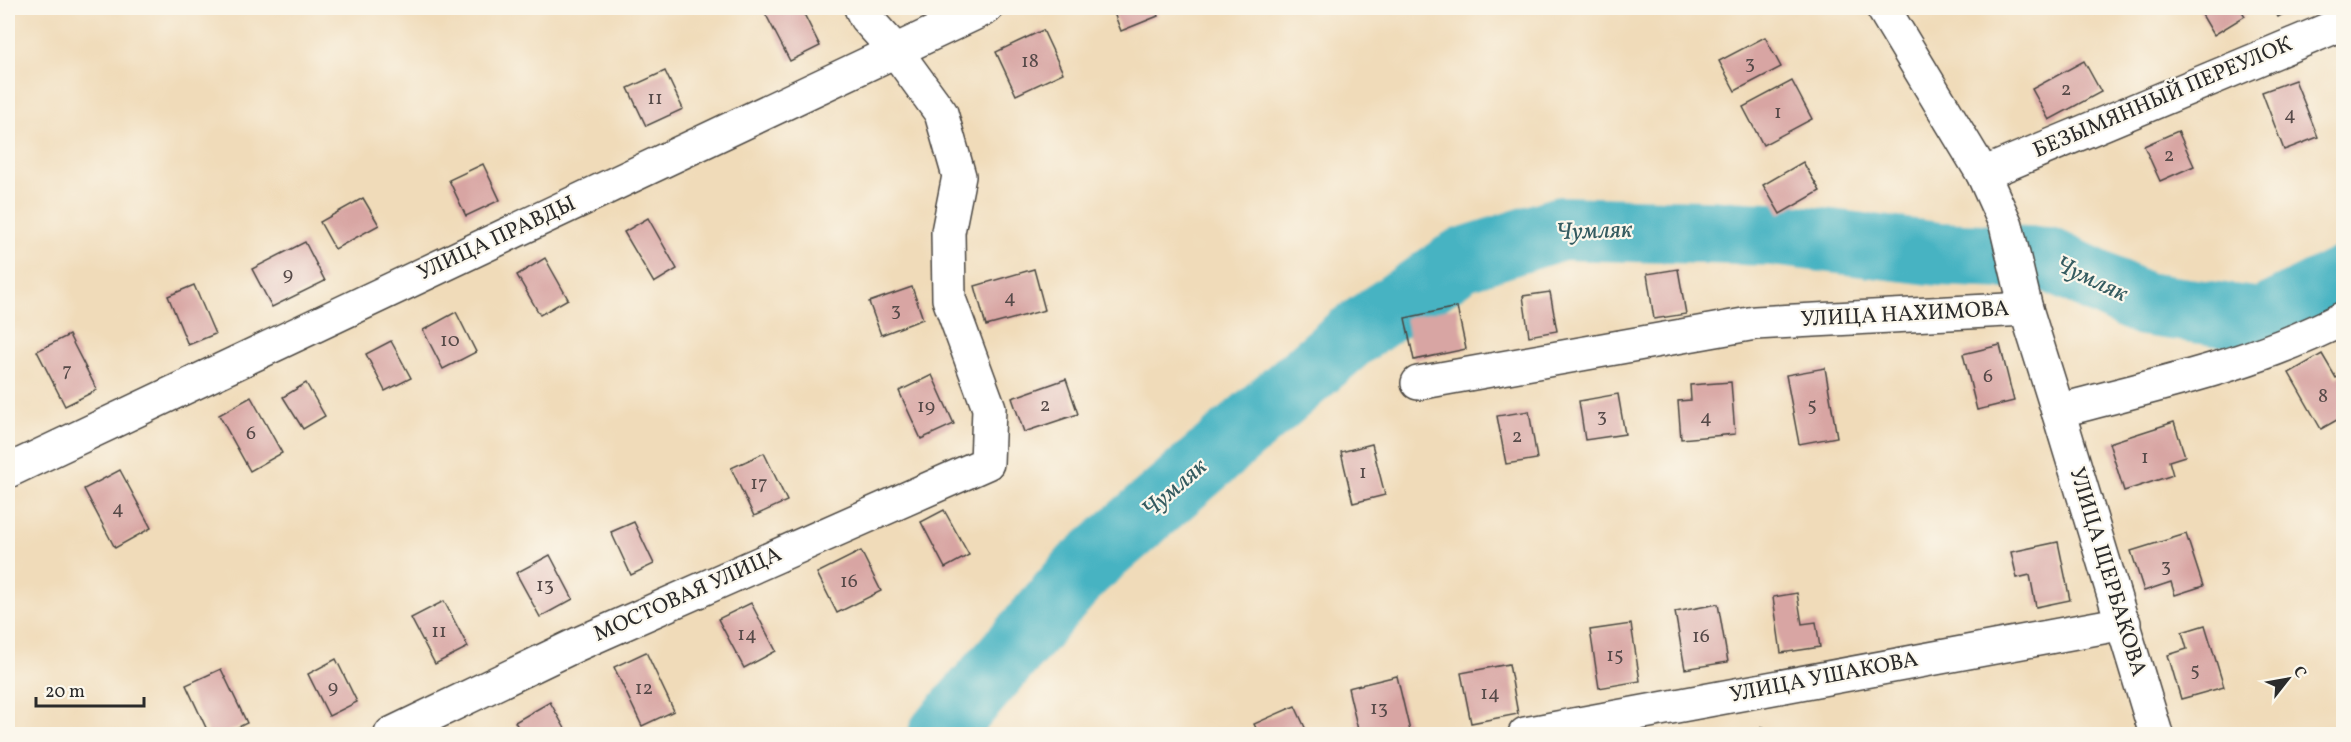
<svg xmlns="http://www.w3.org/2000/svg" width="2351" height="742" font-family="Vollkorn,serif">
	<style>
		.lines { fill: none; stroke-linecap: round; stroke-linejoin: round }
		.river { stroke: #46b3c2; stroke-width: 64 }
		.building { fill: #d8a5a3 }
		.minor-casing { stroke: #494540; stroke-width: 36 }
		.path { stroke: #494540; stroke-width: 4; stroke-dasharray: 1.5 4.5; stroke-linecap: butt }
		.minor { stroke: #fff; stroke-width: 33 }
		.labels { text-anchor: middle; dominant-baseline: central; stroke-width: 4.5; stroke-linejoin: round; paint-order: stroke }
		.number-label { font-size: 20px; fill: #564a49 }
		.street-label { font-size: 22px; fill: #2b2b2b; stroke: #fbf7ec }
		.water-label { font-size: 24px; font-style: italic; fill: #345b60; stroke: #fbf7ec }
	</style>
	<rect width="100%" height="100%" fill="#fbf7ec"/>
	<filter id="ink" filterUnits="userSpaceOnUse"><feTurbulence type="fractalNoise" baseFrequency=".0167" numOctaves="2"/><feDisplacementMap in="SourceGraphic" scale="12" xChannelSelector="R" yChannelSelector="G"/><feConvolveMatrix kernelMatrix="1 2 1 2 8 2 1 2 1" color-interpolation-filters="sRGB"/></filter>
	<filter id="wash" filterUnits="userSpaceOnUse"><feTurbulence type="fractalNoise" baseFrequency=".008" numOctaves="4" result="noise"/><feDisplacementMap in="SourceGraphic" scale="24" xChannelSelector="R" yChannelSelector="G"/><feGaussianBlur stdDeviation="1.35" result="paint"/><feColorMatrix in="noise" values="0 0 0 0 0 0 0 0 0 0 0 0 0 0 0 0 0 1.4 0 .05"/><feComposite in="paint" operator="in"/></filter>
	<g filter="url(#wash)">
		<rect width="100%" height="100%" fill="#f0dbb9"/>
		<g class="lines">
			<path class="river" d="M 940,734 L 1083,569 L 1349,338 L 1461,260 L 1561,228 L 1772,234 L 1939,254 L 2048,259 L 2143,304 L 2261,320 L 2344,278"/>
		</g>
		<g id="blocks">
			<g class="building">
				<path d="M 766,8 L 801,8 L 820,46 L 790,61 L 763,9 Z"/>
				<path d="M 887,8 L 904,8 L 890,14 Z"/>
				<path d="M 1112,8 L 1155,8 L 1158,16 L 1121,31 Z"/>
				<path d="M 2198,8 L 2240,8 L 2245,16 L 2214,35 Z"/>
				<path d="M 2273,8 L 2294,8 L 2278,17 Z"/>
				<path d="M 1043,30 L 1063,73 L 1016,95 L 996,52 Z"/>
				<path d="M 1765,37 L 1781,67 L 1735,91 L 1719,61 Z"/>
				<path d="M 2084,61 L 2101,92 L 2049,120 L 2032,89 Z"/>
				<path d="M 665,71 L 683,109 L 646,126 L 628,88 Z"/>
				<path d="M 2295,80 L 2318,137 L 2284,150 L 2262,92 Z"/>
				<path d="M 1792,81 L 1812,119 L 1763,145 L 1743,107 Z"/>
				<path d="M 2178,131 L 2194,166 L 2160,181 L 2144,146 Z"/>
				<path d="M 1803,162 L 1820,191 L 1780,214 L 1763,185 Z"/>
				<path d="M 483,164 L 500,200 L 466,216 L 449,180 Z"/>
				<path d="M 363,198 L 379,225 L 335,249 L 320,222 Z"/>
				<path d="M 648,218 L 677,269 L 654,283 L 624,232 Z"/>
				<path d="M 305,242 L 325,281 L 272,307 L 252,269 Z"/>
				<path d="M 545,258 L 568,299 L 540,315 L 517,275 Z"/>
				<path d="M 1034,269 L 1045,310 L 986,326 L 975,286 Z"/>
				<path d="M 1678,269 L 1686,314 L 1654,319 L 1647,274 Z"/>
				<path d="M 194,285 L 215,334 L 188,345 L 168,296 Z"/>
				<path d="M 912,287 L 923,319 L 881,335 L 869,302 Z"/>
				<path d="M 1550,292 L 1557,331 L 1529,336 L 1523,296 Z"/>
				<path d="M 1457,307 L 1466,349 L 1414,360 L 1405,318 Z"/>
				<path d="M 456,312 L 476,352 L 443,369 L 423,330 Z"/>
				<path d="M 69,335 L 97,390 L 65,406 L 37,351 Z"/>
				<path d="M 391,341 L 411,378 L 385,391 L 366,354 Z"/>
				<path d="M 2000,345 L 2014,401 L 1977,410 L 1963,354 Z"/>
				<path d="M 2322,354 L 2336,378 L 2344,373 L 2344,416 L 2321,429 L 2289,373 Z"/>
				<path d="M 1825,368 L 1837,437 L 1799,444 L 1786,375 Z"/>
				<path d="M 932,375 L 954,424 L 921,439 L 899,391 Z"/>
				<path d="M 1066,379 L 1078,414 L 1024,432 L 1012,398 Z"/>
				<path d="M 1731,382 L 1735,434 L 1681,439 L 1678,401 L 1691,400 L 1690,385 Z"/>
				<path d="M 306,383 L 325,416 L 303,429 L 283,397 Z"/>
				<path d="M 1618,394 L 1625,434 L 1585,440 L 1579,401 Z"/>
				<path d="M 251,397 L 282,453 L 250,471 L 219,415 Z"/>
				<path d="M 1529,411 L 1537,459 L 1506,464 L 1497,416 Z"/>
				<path d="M 2174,422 L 2185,456 L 2169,461 L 2173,475 L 2124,491 L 2109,443 Z"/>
				<path d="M 1372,444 L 1385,495 L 1353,503 L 1341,452 Z"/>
				<path d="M 764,453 L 787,501 L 754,516 L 731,468 Z"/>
				<path d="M 120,470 L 151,528 L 115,548 L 84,489 Z"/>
				<path d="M 944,510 L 969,555 L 945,568 L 921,522 Z"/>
				<path d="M 634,522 L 654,564 L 631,575 L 611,532 Z"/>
				<path d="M 2186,534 L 2203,586 L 2175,595 L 2171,582 L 2144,591 L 2131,551 Z"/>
				<path d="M 2058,542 L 2070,600 L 2036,607 L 2030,575 L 2017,578 L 2011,552 Z"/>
				<path d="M 861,551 L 881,591 L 837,613 L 817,573 Z"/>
				<path d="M 550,555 L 573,599 L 540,617 L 516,573 Z"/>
				<path d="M 1797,593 L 1802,624 L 1816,622 L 1820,647 L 1781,653 L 1773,597 Z"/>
				<path d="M 444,601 L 468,647 L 435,664 L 411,618 Z"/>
				<path d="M 751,603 L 776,651 L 744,668 L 718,619 Z"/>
				<path d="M 1718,604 L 1728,662 L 1685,669 L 1675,612 Z"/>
				<path d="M 1631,624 L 1640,681 L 1599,688 L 1590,630 Z"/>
				<path d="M 2205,625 L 2224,687 L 2181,699 L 2168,655 L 2187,649 L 2182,632 Z"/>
				<path d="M 646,652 L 674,711 L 642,726 L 614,667 Z"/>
				<path d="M 336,659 L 357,702 L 329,716 L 308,674 Z"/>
				<path d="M 1509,664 L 1518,714 L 1471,723 L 1461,673 Z"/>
				<path d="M 221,669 L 247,723 L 224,734 L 209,734 L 186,685 Z"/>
				<path d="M 1397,676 L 1410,731 L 1394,734 L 1359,734 L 1348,688 Z"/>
				<path d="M 550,702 L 568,734 L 522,734 L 515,722 Z"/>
				<path d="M 1295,706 L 1308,734 L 1259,734 L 1254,724 Z"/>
			</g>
		</g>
	</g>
	<g filter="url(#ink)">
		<use href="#blocks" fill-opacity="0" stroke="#494540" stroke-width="1.5"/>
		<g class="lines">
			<g class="minor-casing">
				<g id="minor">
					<path d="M 1883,8 L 1983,174 L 2006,225 L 2026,309"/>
					<path d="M 1983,174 L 2344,23"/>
					<path d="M 1418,383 L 1755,323 L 2026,309 L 2058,411 C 2155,385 2254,365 2344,318"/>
					<path d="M 2058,411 L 2156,734"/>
					<path d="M 8,471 L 986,8"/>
					<path d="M 391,734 L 578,644 L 987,463 L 989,408 L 949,299 L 948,232 L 959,176 L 941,113 L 895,50 L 866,18 L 861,8"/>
					<path d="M 1525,734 L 2124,623"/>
				</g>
			</g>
			<path class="path" d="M 1762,734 L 1763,723"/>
			<use href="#minor" class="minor"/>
		</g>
	</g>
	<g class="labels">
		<g class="number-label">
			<text x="1030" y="62">18</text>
			<text x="1750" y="64">3</text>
			<text x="2066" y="90">2</text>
			<text x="655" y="99">11</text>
			<text x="1778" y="113">1</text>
			<text x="2290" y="115">4</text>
			<text x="2169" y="156">2</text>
			<text x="288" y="275">9</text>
			<text x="1010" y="298">4</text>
			<text x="896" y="311">3</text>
			<text x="450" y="341">10</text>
			<text x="67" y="371">7</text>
			<text x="1988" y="377">6</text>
			<text x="2323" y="397">8</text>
			<text x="1045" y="406">2</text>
			<text x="1812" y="406">5</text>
			<text x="926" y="407">19</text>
			<text x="1602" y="417">3</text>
			<text x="1706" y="418">4</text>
			<text x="251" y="434">6</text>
			<text x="1517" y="437">2</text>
			<text x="2145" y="458">1</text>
			<text x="1363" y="473">1</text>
			<text x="759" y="484">17</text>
			<text x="118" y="509">4</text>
			<text x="2166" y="567">3</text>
			<text x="849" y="582">16</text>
			<text x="545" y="586">13</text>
			<text x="439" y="632">11</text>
			<text x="747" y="635">14</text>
			<text x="1701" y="637">16</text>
			<text x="1615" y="656">15</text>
			<text x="2195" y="671">5</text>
			<text x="333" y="688">9</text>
			<text x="644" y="689">12</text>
			<text x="1490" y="694">14</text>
			<text x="1379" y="709">13</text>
		</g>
		<g class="street-label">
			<text transform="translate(2163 98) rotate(-23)">БЕЗЫМЯННЫЙ ПЕРЕУЛОК</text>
			<text transform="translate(497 239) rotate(-25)">УЛИЦА ПРАВДЫ</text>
			<text transform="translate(1905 315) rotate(-3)">УЛИЦА НАХИМОВА</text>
			<text transform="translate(2107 572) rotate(73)">УЛИЦА ЩЕРБАКОВА</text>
			<text transform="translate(688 595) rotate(-24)">МОСТОВАЯ УЛИЦА</text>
			<text transform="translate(1824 678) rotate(-11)">УЛИЦА УШАКОВА</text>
		</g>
		<g class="water-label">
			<text transform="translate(1594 232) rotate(-2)">Чумляк</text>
			<text transform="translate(2091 280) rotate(25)">Чумляк</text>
			<text transform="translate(1175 489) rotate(-41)">Чумляк</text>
		</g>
	</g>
	<rect width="2351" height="742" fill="none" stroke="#fbf7ec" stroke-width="30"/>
	<g transform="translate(2288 679) rotate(59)" stroke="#fbf7ec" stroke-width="4.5" paint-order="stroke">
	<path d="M0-4.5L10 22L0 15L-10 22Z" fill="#2b2b2b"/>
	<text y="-9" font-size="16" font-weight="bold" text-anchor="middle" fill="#2b2b2b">С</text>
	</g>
	<path d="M36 697v9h108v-9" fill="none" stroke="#2b2b2b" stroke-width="3"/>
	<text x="45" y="697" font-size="18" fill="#2b2b2b" stroke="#fbf7ec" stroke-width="4.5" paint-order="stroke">20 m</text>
</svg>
